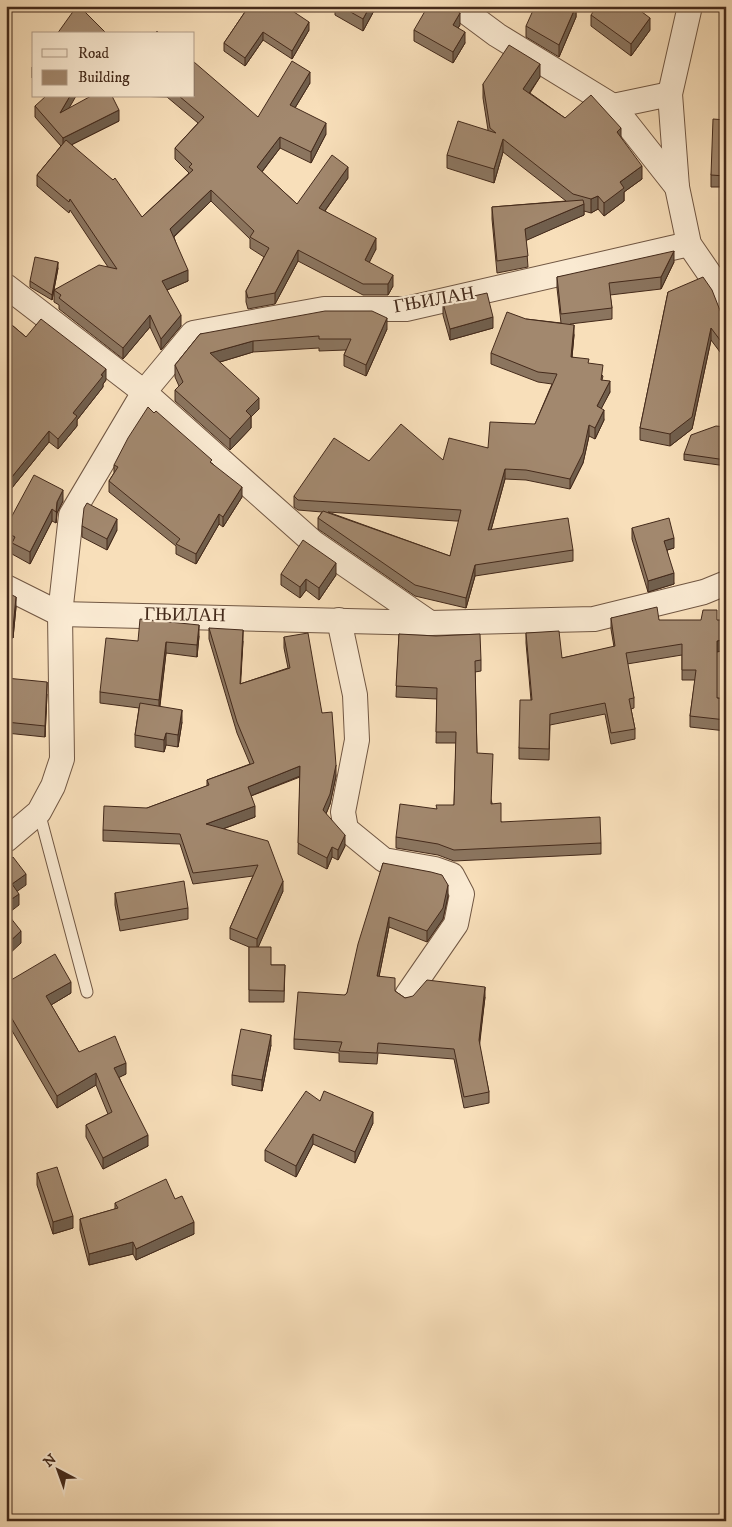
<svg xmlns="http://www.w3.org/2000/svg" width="732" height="1527" font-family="'IM FELL DW Pica',serif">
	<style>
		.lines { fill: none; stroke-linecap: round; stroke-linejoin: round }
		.service-casing { stroke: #715743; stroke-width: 13 }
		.minor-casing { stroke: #715743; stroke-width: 26 }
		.service { stroke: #faead2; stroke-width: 11 }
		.minor { stroke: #faead2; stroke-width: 24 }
		.wall { fill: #8b755f; stroke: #442a1b; fill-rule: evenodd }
		.shaded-wall { fill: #715f4d; stroke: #442a1b }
		.building { fill: #a2886e; stroke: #442a1b }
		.labels { text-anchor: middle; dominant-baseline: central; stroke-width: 4.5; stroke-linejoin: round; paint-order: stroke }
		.street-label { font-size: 19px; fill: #442a1b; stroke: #faead2 }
	</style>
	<rect width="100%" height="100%" fill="#f8dfba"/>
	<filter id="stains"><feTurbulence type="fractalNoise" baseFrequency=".004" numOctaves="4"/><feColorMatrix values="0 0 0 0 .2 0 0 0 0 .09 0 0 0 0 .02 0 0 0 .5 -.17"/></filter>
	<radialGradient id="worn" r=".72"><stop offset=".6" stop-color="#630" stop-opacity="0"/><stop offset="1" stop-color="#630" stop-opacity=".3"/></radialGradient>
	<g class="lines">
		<g class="service-casing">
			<path id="service" d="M 39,812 L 87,992"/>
		</g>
		<g class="minor-casing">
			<g id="minor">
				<path d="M 458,6 L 497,35 L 613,106 L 677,187"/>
				<path d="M 690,6 L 670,94 L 677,187 L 689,244 L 726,298"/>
				<path d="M 613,106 L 670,94"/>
				<path d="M 6,286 L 144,392 L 314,543 L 430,623"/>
				<path d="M 6,587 L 60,614 L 430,623 L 594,619 L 704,592 L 726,583"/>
				<path d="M 339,620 L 355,695 L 357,740 L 343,812 L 346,829 L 384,860 L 435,869 L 452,875 L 462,894 L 456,924 L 407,995"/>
				<path d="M 6,840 L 39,812 L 53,786 L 62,759 L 60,614 L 71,515 L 144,392 L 193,333 L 324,309 L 406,309 L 689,244"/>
			</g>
		</g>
		<use href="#service" class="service"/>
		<use href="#minor" class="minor"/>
	</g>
	<g class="wall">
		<path d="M 249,6 L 309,30 L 292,59 L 263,40 L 245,66 L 224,51 L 224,43 Z"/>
		<path d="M 335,6 L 376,6 L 376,7 L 363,31 L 335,15 Z"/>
		<path d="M 576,6 L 576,17 L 559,57 L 526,37 L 526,26 Z"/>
		<path d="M 591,15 L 650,30 L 631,56 L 591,26 Z"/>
		<path d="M 460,25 L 458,28 L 465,43 L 453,63 L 414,41 L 414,30 Z"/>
		<path d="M 34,65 L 34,79 L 32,78 L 32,67 Z"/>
		<path d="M 540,77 L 530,93 L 565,118 L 621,138 L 642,179 L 624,192 L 624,201 L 604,216 L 598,209 L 591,213 L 584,211 L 584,215 L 526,240 L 528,267 L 497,273 L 492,219 L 492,207 L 566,201 L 503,152 L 494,183 L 447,168 L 447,155 L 488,130 L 483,98 L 483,84 Z"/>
		<path d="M 310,83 L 295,108 L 326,134 L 311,163 L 280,148 L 262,172 L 297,204 L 348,178 L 325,211 L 376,249 L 369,262 L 393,286 L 388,295 L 363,295 L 298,261 L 275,304 L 248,309 L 246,302 L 246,291 L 264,257 L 250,248 L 250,239 L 211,201 L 174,237 L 188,281 L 167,290 L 181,326 L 161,350 L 150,327 L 123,359 L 59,309 L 59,305 L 54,302 L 54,290 L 108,267 L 70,210 L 69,213 L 37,186 L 37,175 L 61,146 L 35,117 L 35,106 L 69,108 L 119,121 L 71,145 L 142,217 L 189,173 L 175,159 L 175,148 L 198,123 L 167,97 L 133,96 L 194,96 L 258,117 Z"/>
		<path d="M 726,120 L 726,187 L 711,187 L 711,175 Z"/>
		<path d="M 674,262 L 661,289 L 610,295 L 612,308 L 612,319 L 570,324 L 574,335 L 572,357 L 589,364 L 603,376 L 602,380 L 610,392 L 601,408 L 604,420 L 595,439 L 589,436 L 583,463 L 570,489 L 526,480 L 505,479 L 491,530 L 573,550 L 573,561 L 475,576 L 466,608 L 415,596 L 318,529 L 318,518 L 322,512 L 298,510 L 294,507 L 294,496 L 369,461 L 443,460 L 488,448 L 535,424 L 552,384 L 538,382 L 491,364 L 491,353 L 526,319 L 561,323 L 557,288 L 557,277 ZM 328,512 L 456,521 L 459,521 L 450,556 Z"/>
		<path d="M 58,268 L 52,300 L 30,287 L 30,281 Z"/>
		<path d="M 668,292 L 723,318 L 726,316 L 726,360 L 711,340 L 692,429 L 670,446 L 640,440 L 640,428 Z"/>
		<path d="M 443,303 L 493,328 L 450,340 L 443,315 Z"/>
		<path d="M 6,320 L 26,337 L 106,380 L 103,384 L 103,387 L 77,420 L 77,426 L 58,449 L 49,442 L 7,494 L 6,493 Z"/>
		<path d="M 387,329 L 366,376 L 344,366 L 344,355 L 346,350 L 319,351 L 319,348 L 253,352 L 220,362 L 259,409 L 251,417 L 251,428 L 230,450 L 175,401 L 175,390 L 179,386 L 175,377 L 175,365 L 200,334 Z"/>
		<path d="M 726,427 L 726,466 L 684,460 L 684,454 Z"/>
		<path d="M 212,463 L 242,497 L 223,527 L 219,524 L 196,564 L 176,554 L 176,546 L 109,492 L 109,481 L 114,473 L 114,465 Z"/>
		<path d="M 63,501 L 57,513 L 56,523 L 52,521 L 30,564 L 12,554 L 12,547 L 6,544 L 6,527 Z"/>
		<path d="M 82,526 L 117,530 L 107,550 L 82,537 Z"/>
		<path d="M 632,528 L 674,548 L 667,550 L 674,584 L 648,592 L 632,539 Z"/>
		<path d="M 281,574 L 336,575 L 319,600 L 306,590 L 300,598 L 281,585 Z"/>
		<path d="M 6,592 L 16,607 L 13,638 L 6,638 Z"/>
		<path d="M 611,618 L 659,620 L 717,652 L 717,698 L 726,699 L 726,731 L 690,727 L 690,716 L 695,680 L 682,680 L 682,655 L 627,664 L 634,698 L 634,708 L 631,709 L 635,729 L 635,739 L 611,744 L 605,714 L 550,725 L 549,760 L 519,759 L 519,748 L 531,700 L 526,643 L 526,633 L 562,658 L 614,647 L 611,629 Z"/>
		<path d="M 209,628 L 243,641 L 240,684 L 288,668 L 284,648 L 284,637 L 322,713 L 336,776 L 330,804 L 326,814 L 345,846 L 338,860 L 332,857 L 327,869 L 298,854 L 300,777 L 251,796 L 255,817 L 223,829 L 283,891 L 258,947 L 271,965 L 285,965 L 284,1002 L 249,1002 L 249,947 L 230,939 L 230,928 L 253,876 L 193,884 L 180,844 L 103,841 L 103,830 L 147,808 L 207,786 L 207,780 L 250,764 L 237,733 L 209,639 Z"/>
		<path d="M 399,634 L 481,660 L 481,671 L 475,672 L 477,753 L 492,803 L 501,822 L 601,843 L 601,854 L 454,861 L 438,855 L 396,848 L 396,837 L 437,809 L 454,805 L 456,743 L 436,743 L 437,699 L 396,697 Z"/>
		<path d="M 199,636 L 197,657 L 166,653 L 160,706 L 182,722 L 178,747 L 166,745 L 164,752 L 135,747 L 135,735 L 139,708 L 100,703 L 100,692 L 138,641 Z"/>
		<path d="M 6,678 L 47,694 L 45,737 L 6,733 Z"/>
		<path d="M 383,863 L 448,896 L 443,919 L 427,942 L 389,927 L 379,976 L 395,991 L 405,998 L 485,997 L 479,1044 L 489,1092 L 489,1103 L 464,1108 L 454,1059 L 378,1053 L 377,1064 L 339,1062 L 339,1053 L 294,1049 L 294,1039 L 347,993 Z"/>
		<path d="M 115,893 L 188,908 L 188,919 L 120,931 L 115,905 Z"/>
		<path d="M 6,983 L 71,993 L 51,1005 L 79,1052 L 126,1074 L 119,1077 L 148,1146 L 103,1169 L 86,1137 L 86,1125 L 108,1114 L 96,1085 L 57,1108 L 11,1029 L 7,1031 L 6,1030 Z"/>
		<path d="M 271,1045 L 262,1091 L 232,1085 L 232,1075 Z"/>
		<path d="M 320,1101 L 373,1123 L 355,1163 L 313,1144 L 296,1177 L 265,1161 L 265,1150 Z"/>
		<path d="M 37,1173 L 73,1228 L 53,1234 L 37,1185 Z"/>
		<path d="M 175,1199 L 194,1234 L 136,1260 L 133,1254 L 89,1265 L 80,1230 L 80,1219 L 115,1209 L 115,1203 Z"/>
	</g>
	<g class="shaded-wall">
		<path d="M 370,6 L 376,6 L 376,7 L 363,31 L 363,19 Z"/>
		<path d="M 576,6 L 576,17 L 559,57 L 559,45 Z"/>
		<path d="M 460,13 L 460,25 L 453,36 L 453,25 Z"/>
		<path d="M 650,18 L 650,30 L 631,56 L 631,44 Z"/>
		<path d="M 309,22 L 309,30 L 292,59 L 292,51 Z"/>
		<path d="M 263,32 L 263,40 L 245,66 L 245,58 Z"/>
		<path d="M 465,32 L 465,43 L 453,63 L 453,52 Z"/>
		<path d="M 540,64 L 540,77 L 523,102 L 523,89 Z"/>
		<path d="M 310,72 L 310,83 L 290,116 L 290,105 Z"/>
		<path d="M 70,96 L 76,96 L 60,124 L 60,113 Z"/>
		<path d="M 119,110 L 119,121 L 63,149 L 63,138 Z"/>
		<path d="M 326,123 L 326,134 L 311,163 L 311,152 Z"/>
		<path d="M 621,128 L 621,142 L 617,132 Z"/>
		<path d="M 280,137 L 280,148 L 257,178 L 257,167 Z"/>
		<path d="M 503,139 L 503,152 L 494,183 L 494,169 Z"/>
		<path d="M 642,166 L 642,179 L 624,192 L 624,201 L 604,216 L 604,203 L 620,182 Z"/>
		<path d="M 348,167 L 348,178 L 319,219 L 319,208 Z"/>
		<path d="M 211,190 L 211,201 L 170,240 L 170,229 Z"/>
		<path d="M 598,196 L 598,209 L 591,213 L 591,199 Z"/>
		<path d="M 584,204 L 584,215 L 525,241 L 525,229 Z"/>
		<path d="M 376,238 L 376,249 L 365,271 L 365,260 Z"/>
		<path d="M 298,250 L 298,261 L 275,304 L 275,293 Z"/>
		<path d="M 674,251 L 674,262 L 661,289 L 661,277 Z"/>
		<path d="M 58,262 L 58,268 L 52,300 L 52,295 Z"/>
		<path d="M 188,270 L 188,281 L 162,292 L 162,281 Z"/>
		<path d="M 393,275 L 393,286 L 388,295 L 388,284 Z"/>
		<path d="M 150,315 L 150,327 L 123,359 L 123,348 Z"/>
		<path d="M 181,315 L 181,326 L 161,350 L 161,339 Z"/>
		<path d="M 493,317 L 493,328 L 450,340 L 450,329 Z"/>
		<path d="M 387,318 L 387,329 L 366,376 L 366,365 Z"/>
		<path d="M 574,325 L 574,335 L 571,367 L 571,357 Z"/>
		<path d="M 711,328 L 711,340 L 692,429 L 670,446 L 670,434 Z"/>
		<path d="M 253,341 L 253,352 L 210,365 L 210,353 Z"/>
		<path d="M 106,369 L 106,380 L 103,384 L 103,387 L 77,420 L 77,426 L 58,449 L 58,439 L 73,413 Z"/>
		<path d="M 610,381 L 610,392 L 597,417 L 597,406 Z"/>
		<path d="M 259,398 L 259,409 L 251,417 L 251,428 L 230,450 L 230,439 L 246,411 Z"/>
		<path d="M 604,410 L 604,420 L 595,439 L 595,428 Z"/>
		<path d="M 589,425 L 589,436 L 583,463 L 570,489 L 570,479 Z"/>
		<path d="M 49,431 L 49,442 L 7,494 L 7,483 Z"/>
		<path d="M 505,469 L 505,479 L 488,541 L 488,530 Z"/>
		<path d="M 242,487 L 242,497 L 223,527 L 223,517 Z"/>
		<path d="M 63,490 L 63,501 L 57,513 L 56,523 L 57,502 Z"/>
		<path d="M 52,509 L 52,521 L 30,564 L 30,552 Z"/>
		<path d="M 219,514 L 219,524 L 196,564 L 196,554 Z"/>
		<path d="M 117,519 L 117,530 L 107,550 L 107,539 Z"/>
		<path d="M 674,538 L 674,548 L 664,551 L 664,541 Z"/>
		<path d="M 336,563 L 336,575 L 319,600 L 319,588 Z"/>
		<path d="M 475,565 L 475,576 L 466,608 L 466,598 Z"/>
		<path d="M 674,573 L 674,584 L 648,592 L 648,581 Z"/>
		<path d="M 306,579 L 306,590 L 300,598 L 300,587 Z"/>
		<path d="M 16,597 L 16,607 L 13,638 L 13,628 Z"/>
		<path d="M 199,625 L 199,636 L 197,657 L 197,645 Z"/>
		<path d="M 243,630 L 243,641 L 240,695 L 240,684 Z"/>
		<path d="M 726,639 L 726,650 L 717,652 L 717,641 Z"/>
		<path d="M 166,642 L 166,653 L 159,711 L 159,700 Z"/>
		<path d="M 47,682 L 47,694 L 45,737 L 45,726 Z"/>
		<path d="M 182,710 L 182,722 L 178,747 L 178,735 Z"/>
		<path d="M 166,733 L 166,745 L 164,752 L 164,740 Z"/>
		<path d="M 336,765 L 336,776 L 330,804 L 323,821 L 323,810 Z"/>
		<path d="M 300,766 L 300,776 L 248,797 L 248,787 Z"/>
		<path d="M 255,806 L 255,817 L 206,835 L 206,824 Z"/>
		<path d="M 345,835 L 345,846 L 338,860 L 338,850 Z"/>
		<path d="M 332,847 L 332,857 L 327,869 L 327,858 Z"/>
		<path d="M 26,874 L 26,885 L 12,895 L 12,884 Z"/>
		<path d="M 283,881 L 283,891 L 257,950 L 257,939 Z"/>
		<path d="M 448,885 L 448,896 L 443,919 L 427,942 L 427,931 Z"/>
		<path d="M 19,894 L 19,905 L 6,915 L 6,903 Z"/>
		<path d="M 389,917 L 389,927 L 377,987 L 377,976 Z"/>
		<path d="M 21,931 L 21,943 L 6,957 L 6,945 Z"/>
		<path d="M 71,982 L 71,993 L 46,1008 L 46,996 Z"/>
		<path d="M 485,987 L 485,997 L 479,1050 L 479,1040 Z"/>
		<path d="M 11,1017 L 11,1029 L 7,1031 L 7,1020 Z"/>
		<path d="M 271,1035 L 271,1045 L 262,1091 L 262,1080 Z"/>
		<path d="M 126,1063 L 126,1074 L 114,1080 L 114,1068 Z"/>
		<path d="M 96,1073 L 96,1085 L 57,1108 L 57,1096 Z"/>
		<path d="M 373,1112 L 373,1123 L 355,1163 L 355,1152 Z"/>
		<path d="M 313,1134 L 313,1144 L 296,1177 L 296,1166 Z"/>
		<path d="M 148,1135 L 148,1146 L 103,1169 L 103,1158 Z"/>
		<path d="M 73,1216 L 73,1228 L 53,1234 L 53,1222 Z"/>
		<path d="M 194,1222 L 194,1234 L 136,1260 L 136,1249 Z"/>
		<path d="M 133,1242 L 133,1254 L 89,1265 L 89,1254 Z"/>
	</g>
	<g class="building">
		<path d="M 77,6 L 79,6 L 106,33 L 105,34 L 57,34 Z"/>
		<path d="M 249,6 L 285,6 L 309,22 L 292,51 L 263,32 L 245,58 L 224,43 Z"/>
		<path d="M 340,6 L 370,6 L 363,19 Z"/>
		<path d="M 428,6 L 451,6 L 460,13 L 453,25 L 465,32 L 453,52 L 414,30 Z"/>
		<path d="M 535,6 L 576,6 L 559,45 L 526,26 Z"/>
		<path d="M 597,6 L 634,6 L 650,18 L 631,44 L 591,15 Z"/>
		<path d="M 157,31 L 160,34 L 154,34 Z"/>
		<path d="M 509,45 L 540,64 L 523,89 L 565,118 L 591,95 L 621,128 L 617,132 L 642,166 L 620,182 L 624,188 L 604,203 L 598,196 L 591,199 L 573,194 L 503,139 L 494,169 L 447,155 L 458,121 L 496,133 L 490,128 L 483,84 Z"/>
		<path d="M 292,61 L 310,72 L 290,105 L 326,123 L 311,152 L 280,137 L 257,167 L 297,204 L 332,155 L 348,167 L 319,208 L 376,238 L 365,260 L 393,275 L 388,284 L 363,284 L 298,250 L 275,293 L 248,298 L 246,291 L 269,248 L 250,237 L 254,231 L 211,190 L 170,229 L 188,270 L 162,281 L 181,315 L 161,339 L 150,315 L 123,348 L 59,298 L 61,295 L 54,290 L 99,265 L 117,269 L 70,199 L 69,202 L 37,175 L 66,140 L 113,180 L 115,178 L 142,217 L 193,170 L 189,167 L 192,164 L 175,148 L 204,117 L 179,96 L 194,96 L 194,62 L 258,117 Z"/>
		<path d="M 46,96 L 70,96 L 60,113 L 91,96 L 112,96 L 119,110 L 63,138 L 35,106 Z"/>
		<path d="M 713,119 L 726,120 L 726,176 L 711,175 Z"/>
		<path d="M 583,200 L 584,204 L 525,229 L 528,256 L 497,261 L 492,207 Z"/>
		<path d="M 674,251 L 661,277 L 609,283 L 612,308 L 561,314 L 557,277 Z"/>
		<path d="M 35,257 L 58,262 L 52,295 L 30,281 Z"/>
		<path d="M 703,277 L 712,290 L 723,318 L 726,316 L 726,348 L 711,328 L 692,417 L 670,434 L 640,428 L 668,292 Z"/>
		<path d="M 487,293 L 493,317 L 450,329 L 443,303 Z"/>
		<path d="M 325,311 L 372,311 L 387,318 L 366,365 L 344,355 L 351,339 L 319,339 L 319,336 L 253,341 L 210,353 L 259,398 L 246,411 L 251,416 L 230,439 L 175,390 L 183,382 L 175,365 L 200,334 Z"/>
		<path d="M 507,312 L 526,319 L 574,325 L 571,357 L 589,359 L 588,363 L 603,365 L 601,380 L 610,381 L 597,406 L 604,410 L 595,428 L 589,425 L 583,453 L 570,479 L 526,470 L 505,469 L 488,530 L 568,518 L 573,550 L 475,565 L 466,598 L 415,585 L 318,518 L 323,511 L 450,556 L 461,510 L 298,500 L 294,496 L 334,438 L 369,461 L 401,424 L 443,460 L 449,438 L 488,448 L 490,422 L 535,424 L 557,374 L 538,372 L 491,353 Z"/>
		<path d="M 41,319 L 106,369 L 101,375 L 103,376 L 73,413 L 77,416 L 58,439 L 49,431 L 7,483 L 6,482 L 6,320 L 26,337 Z"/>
		<path d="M 148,407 L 154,413 L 156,411 L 212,460 L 210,462 L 242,487 L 223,517 L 219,514 L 196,554 L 176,544 L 180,539 L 109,481 L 118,467 L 114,465 L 128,438 Z"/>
		<path d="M 716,426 L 726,427 L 726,460 L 684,454 L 691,435 Z"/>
		<path d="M 34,475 L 63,490 L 57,502 L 56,512 L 52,509 L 30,552 L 12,543 L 15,537 L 6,532 L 6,527 Z"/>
		<path d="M 87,503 L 117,519 L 107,539 L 82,526 L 84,508 Z"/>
		<path d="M 669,518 L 674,538 L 664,541 L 674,573 L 648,581 L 632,528 Z"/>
		<path d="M 303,540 L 336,563 L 319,588 L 306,579 L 300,587 L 281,574 Z"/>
		<path d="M 6,592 L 16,597 L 13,628 L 6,628 Z"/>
		<path d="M 657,607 L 659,620 L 701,620 L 703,610 L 717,610 L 717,620 L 726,620 L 726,639 L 717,641 L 717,698 L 726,699 L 726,720 L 690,716 L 696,670 L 682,670 L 682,644 L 626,653 L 634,698 L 629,699 L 635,729 L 611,733 L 605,703 L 550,714 L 549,749 L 519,748 L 520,700 L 532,700 L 526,633 L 559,631 L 562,658 L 615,646 L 611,618 Z"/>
		<path d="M 140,619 L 199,625 L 197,645 L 166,642 L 159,700 L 100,692 L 106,638 L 138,641 Z"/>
		<path d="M 209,628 L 243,630 L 240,684 L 290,668 L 284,637 L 308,633 L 322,713 L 332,712 L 336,765 L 330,794 L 323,810 L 345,835 L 338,850 L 332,847 L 327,858 L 298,843 L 300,766 L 248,787 L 255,806 L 206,824 L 268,841 L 283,881 L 257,939 L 230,928 L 258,865 L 193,873 L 180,834 L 103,830 L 104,806 L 147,808 L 209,785 L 207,780 L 254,763 L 237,722 Z"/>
		<path d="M 399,634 L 436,636 L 480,634 L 481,660 L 475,661 L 477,753 L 493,754 L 491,804 L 501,803 L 501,822 L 600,817 L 601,843 L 454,850 L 438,844 L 396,837 L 400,804 L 437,809 L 436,805 L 454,805 L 456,732 L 436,732 L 437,688 L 396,686 Z"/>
		<path d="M 6,678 L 47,682 L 45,726 L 6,722 Z"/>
		<path d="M 140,703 L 182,710 L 178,735 L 166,733 L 164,740 L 135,735 Z"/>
		<path d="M 13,857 L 26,874 L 12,884 L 19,894 L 6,903 L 6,862 Z"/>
		<path d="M 383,863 L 431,872 L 442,875 L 448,885 L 443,908 L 427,931 L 389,917 L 377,976 L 395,978 L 395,991 L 405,998 L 413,996 L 427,980 L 485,987 L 479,1040 L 489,1092 L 464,1097 L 454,1049 L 378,1043 L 377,1053 L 339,1051 L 342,1042 L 294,1039 L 298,992 L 345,995 L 347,993 L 358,944 Z"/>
		<path d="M 184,881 L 188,908 L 120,920 L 115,893 Z"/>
		<path d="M 6,912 L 21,931 L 6,945 Z"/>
		<path d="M 249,947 L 271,947 L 271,965 L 285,965 L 284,991 L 249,990 Z"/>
		<path d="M 55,954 L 71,982 L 46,996 L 79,1052 L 115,1036 L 126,1063 L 114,1068 L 148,1135 L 103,1158 L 86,1125 L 112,1112 L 96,1073 L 57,1096 L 11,1017 L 7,1020 L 6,1019 L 6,983 Z"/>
		<path d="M 241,1029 L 271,1035 L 262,1080 L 232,1075 Z"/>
		<path d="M 306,1091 L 320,1101 L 324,1091 L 373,1112 L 355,1152 L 313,1134 L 296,1166 L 265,1150 Z"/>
		<path d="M 57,1167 L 73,1216 L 53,1222 L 37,1173 Z"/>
		<path d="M 166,1179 L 175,1199 L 182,1196 L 194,1222 L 136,1249 L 133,1242 L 89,1254 L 80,1219 L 118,1208 L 115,1203 Z"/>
	</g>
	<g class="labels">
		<g class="street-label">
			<text transform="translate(434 300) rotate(-10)">ГЊИЛАН</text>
			<text transform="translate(185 615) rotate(1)">ГЊИЛАН</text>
		</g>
	</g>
	<rect width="732" height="1527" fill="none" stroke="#f8dfba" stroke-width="25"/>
	<rect x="8" y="8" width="717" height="1512" fill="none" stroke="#442a1b" stroke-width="2.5"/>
	<rect x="12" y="12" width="707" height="1502" fill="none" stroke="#442a1b"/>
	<rect x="32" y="32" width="162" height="65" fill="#faead2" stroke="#b19d89"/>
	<rect x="42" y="49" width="25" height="8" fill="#faead2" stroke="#b19d89"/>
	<text x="78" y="58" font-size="15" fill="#442a1b">Road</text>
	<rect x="42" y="70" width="25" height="15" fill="#a2886e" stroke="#b19d89"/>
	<text x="78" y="82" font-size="15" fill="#442a1b">Building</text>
	<g transform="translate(58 1470) rotate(319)" stroke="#faead2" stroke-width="4" paint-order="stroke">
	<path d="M0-4L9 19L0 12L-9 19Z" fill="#442a1b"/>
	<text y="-8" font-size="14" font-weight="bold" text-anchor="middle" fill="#442a1b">N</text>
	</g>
	<rect width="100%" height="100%" filter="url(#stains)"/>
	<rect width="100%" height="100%" fill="url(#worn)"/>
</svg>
